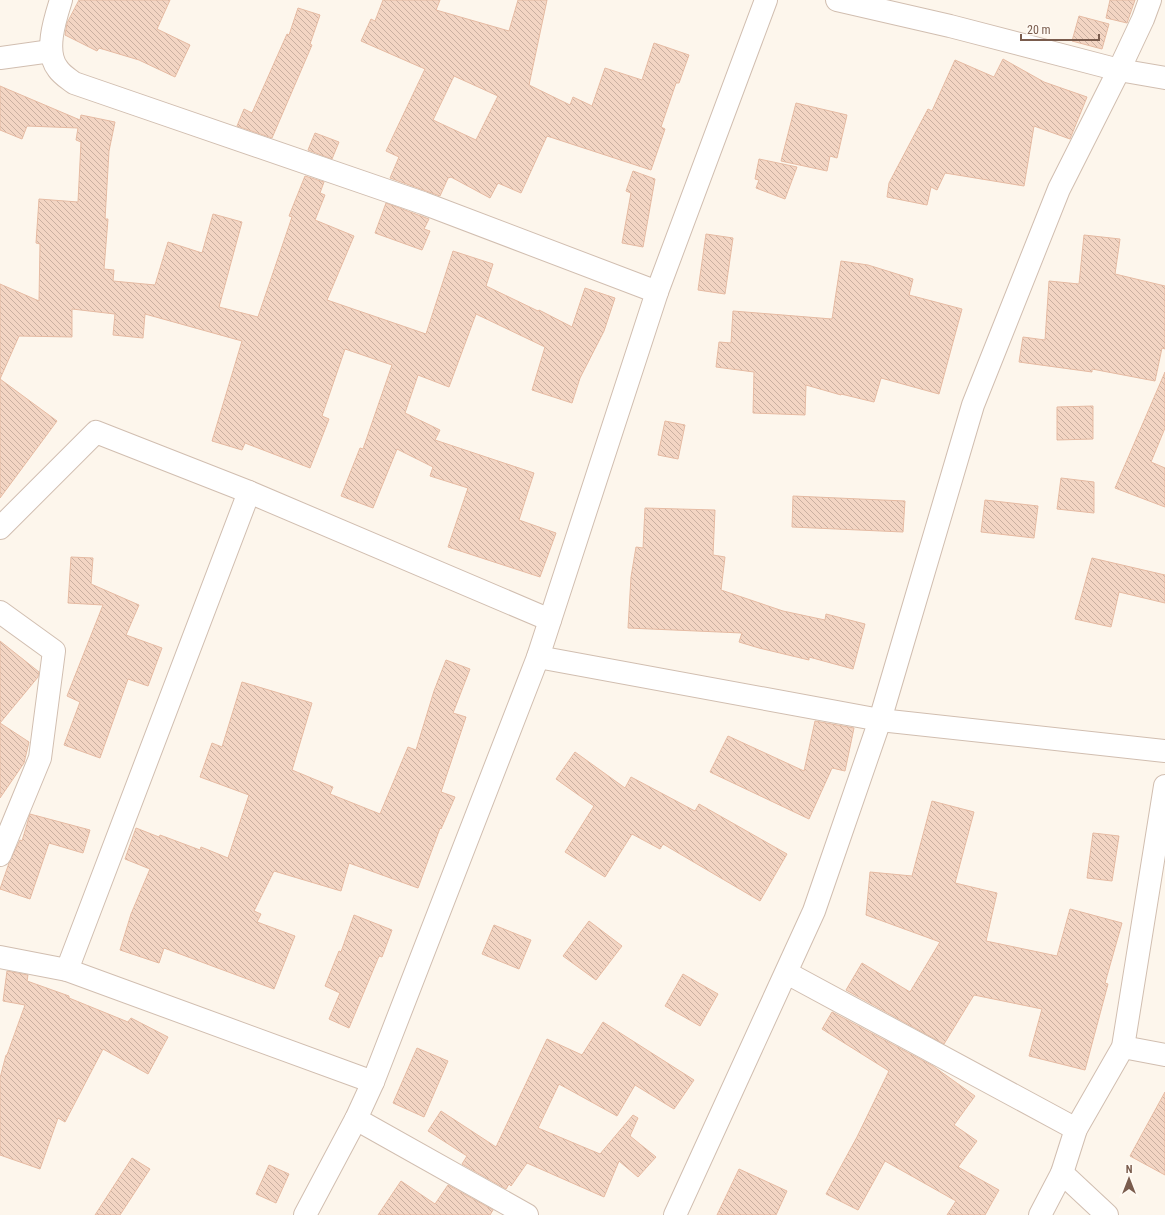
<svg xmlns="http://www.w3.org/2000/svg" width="1165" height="1215" font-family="'Roboto Condensed',sans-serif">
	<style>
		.building { fill: url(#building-back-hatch); stroke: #e6bba3; fill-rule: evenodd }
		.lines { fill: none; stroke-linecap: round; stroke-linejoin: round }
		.minor-casing { stroke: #d1beb0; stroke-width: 24 }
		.minor { stroke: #fff; stroke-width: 22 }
	</style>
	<defs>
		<pattern id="building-back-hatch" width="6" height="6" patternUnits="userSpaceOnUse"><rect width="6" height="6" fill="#f3d5c3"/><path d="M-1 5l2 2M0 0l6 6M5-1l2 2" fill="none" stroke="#cab0a1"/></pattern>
	</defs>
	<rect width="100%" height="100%" fill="#fdf6ec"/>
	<g class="building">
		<path d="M 79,0 L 170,0 L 157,29 L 190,45 L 175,77 L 139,60 L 99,48 L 97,51 L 65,35 L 67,23 Z"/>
		<path d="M 383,0 L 440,0 L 436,10 L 509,31 L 518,0 L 547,0 L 529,85 L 570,105 L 573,97 L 592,106 L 605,68 L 642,80 L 654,43 L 689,55 L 679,83 L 676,83 L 661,127 L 665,129 L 651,170 L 547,136 L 521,193 L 498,183 L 490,198 L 451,177 L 448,178 L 440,196 L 390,178 L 399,157 L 386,151 L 425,69 L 361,41 L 371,19 L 375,21 ZM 454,76 L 498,96 L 476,140 L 433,120 Z"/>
		<path d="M 1110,0 L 1135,0 L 1127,23 L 1106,18 Z"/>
		<path d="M 298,8 L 320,15 L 310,44 L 312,45 L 272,138 L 237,126 L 244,109 L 252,113 L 287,34 L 289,35 Z"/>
		<path d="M 1079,16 L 1109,24 L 1102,49 L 1072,41 Z"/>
		<path d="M 1003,59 L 1044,82 L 1087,97 L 1070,139 L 1034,126 L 1024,186 L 945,173 L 937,190 L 931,187 L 927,205 L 887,197 L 889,183 L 928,109 L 932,111 L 955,60 L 994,77 Z"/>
		<path d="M 0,86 L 80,120 L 81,115 L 115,122 L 109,151 L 105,219 L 108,219 L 104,269 L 114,270 L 113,281 L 155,285 L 168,242 L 202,253 L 213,214 L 242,222 L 219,307 L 258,317 L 292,217 L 289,216 L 305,176 L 324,182 L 320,193 L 325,195 L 315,220 L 354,236 L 327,300 L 426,334 L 453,251 L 493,264 L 486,286 L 538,311 L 539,310 L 572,327 L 585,288 L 615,298 L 604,331 L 580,378 L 572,403 L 532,390 L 545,347 L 476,314 L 449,387 L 418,375 L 405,413 L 440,430 L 435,440 L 534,473 L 519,520 L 556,533 L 540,577 L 448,547 L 468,488 L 430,476 L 433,467 L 397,449 L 373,508 L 341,496 L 360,448 L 363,449 L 392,365 L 345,349 L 322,416 L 329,419 L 310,468 L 245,443 L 242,450 L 212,441 L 242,341 L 145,314 L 143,338 L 113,335 L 115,314 L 72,309 L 72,337 L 19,336 L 0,379 L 57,421 L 0,498 L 0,284 L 39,301 L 40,244 L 36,243 L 39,199 L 78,202 L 81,142 L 76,140 L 78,128 L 27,126 L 22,139 L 0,130 Z"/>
		<path d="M 796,103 L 847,115 L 837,158 L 830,156 L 827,171 L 781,161 Z"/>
		<path d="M 315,133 L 339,142 L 332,159 L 308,150 Z"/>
		<path d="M 759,159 L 797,167 L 785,199 L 756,188 L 759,180 L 755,179 Z"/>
		<path d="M 633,171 L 655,179 L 643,247 L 622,243 L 631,193 L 626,191 Z"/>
		<path d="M 386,203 L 429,219 L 424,229 L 430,231 L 422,250 L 375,233 Z"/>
		<path d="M 706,234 L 733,238 L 725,294 L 698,290 Z"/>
		<path d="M 1084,235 L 1120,239 L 1115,274 L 1165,286 L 1165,349 L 1162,348 L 1155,381 L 1092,369 L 1092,372 L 1019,362 L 1023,337 L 1045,340 L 1049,281 L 1079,284 Z"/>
		<path d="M 841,261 L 868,265 L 913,279 L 909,295 L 962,309 L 939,394 L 881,378 L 874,402 L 841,394 L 841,395 L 806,385 L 805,415 L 753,413 L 754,372 L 716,367 L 719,342 L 731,343 L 733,311 L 832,319 Z"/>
		<path d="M 1165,372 L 1165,428 L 1151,462 L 1165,468 L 1165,507 L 1115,488 Z"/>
		<path d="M 1093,406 L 1093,439 L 1057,440 L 1057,407 Z"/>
		<path d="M 665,421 L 685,425 L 678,459 L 658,455 Z"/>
		<path d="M 1061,478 L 1094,482 L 1094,513 L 1057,509 Z"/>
		<path d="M 793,496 L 905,501 L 903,532 L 792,527 Z"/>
		<path d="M 985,500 L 1038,506 L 1034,538 L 981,532 Z"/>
		<path d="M 645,508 L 715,510 L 713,555 L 725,557 L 721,590 L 783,611 L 825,620 L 826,614 L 865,624 L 853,669 L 809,657 L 809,660 L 759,648 L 739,642 L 742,633 L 628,628 L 631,577 L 636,547 L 643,548 Z"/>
		<path d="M 71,557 L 93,558 L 91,584 L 139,605 L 126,635 L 162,648 L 148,686 L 128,679 L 100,758 L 64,745 L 80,702 L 67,696 L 103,605 L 68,603 Z"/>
		<path d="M 1092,558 L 1165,575 L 1165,603 L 1119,592 L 1111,627 L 1075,619 Z"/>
		<path d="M 0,641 L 39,672 L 38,677 L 0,723 L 29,742 L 24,763 L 0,798 Z"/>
		<path d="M 446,660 L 470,669 L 453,713 L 466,717 L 441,792 L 455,797 L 441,829 L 440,828 L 418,888 L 349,863 L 341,891 L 274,871 L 254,911 L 261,914 L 257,922 L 295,936 L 274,989 L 164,948 L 159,963 L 120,950 L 131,914 L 150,869 L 125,859 L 136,828 L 159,837 L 160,835 L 200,850 L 201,847 L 228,858 L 249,795 L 200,777 L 212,743 L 222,747 L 242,682 L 312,703 L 292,770 L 333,787 L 330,794 L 380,814 L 408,747 L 416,750 L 434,691 Z"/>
		<path d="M 815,721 L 854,728 L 845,771 L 832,768 L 809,819 L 710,772 L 728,736 L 804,771 Z"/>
		<path d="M 575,752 L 625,788 L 631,777 L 695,811 L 699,804 L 787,854 L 760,901 L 663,844 L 660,849 L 632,834 L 605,877 L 565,852 L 594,806 L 556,779 Z"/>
		<path d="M 932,801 L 974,812 L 955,883 L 997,893 L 986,941 L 1057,956 L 1070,909 L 1122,923 L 1105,983 L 1108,984 L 1085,1070 L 1029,1056 L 1042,1009 L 974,995 L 944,1044 L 846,990 L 862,963 L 910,992 L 940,942 L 866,915 L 870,872 L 912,876 Z"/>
		<path d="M 30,814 L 90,830 L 83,853 L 49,843 L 30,899 L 0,889 L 9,863 L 20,840 L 22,841 Z"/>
		<path d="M 1093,833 L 1119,836 L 1112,881 L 1087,878 Z"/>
		<path d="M 354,915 L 392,930 L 382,957 L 379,956 L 349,1028 L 329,1019 L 340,993 L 325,986 L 339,951 L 341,952 Z"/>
		<path d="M 589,921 L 622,946 L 596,980 L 563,956 Z"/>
		<path d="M 494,925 L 531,940 L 519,969 L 482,954 Z"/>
		<path d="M 7,971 L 28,975 L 27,981 L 69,996 L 69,998 L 128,1022 L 131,1018 L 168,1037 L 148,1074 L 103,1049 L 65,1122 L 58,1118 L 40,1169 L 0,1155 L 0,1078 L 6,1055 L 7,1055 L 25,1005 L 3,1001 Z"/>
		<path d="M 683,974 L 718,994 L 700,1026 L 665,1006 Z"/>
		<path d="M 832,1012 L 933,1066 L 975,1096 L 954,1125 L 977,1141 L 958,1167 L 999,1190 L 985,1215 L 947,1215 L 956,1201 L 885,1161 L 858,1210 L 826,1194 L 857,1137 L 889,1071 L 822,1029 Z"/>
		<path d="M 603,1022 L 694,1080 L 674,1109 L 635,1085 L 617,1116 L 559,1084 L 538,1128 L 600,1154 L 633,1115 L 638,1118 L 630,1136 L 656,1157 L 638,1177 L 619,1161 L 604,1197 L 527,1163 L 511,1186 L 509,1184 L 506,1189 L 462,1164 L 467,1156 L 428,1131 L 441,1111 L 496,1147 L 547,1039 L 582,1055 Z"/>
		<path d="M 417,1048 L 448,1061 L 424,1117 L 393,1103 Z"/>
		<path d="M 1165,1092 L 1165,1175 L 1130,1156 Z"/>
		<path d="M 132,1158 L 150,1169 L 120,1215 L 95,1215 Z"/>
		<path d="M 269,1165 L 289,1174 L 276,1203 L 256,1194 Z"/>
		<path d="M 739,1169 L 787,1191 L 776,1215 L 717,1215 Z"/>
		<path d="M 401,1181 L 435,1204 L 448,1185 L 493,1210 L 490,1215 L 378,1215 Z"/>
	</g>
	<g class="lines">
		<g class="minor-casing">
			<g id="minor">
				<path d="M 61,0 C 55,19 44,52 58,69 C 62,75 69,79 74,83 L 423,203 L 657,292"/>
				<path d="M 837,0 L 950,26 L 1119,70 L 1165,78"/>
				<path d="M 0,58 L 51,51"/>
				<path d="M 0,528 L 96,432 L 249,492 L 550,620"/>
				<path d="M 0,612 L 54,651 L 40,758 L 0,855"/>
				<path d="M 538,657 L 880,720 L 1165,751"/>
				<path d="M 0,957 L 67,970 L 373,1082"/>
				<path d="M 67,970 L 249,492"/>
				<path d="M 787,973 L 1076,1129"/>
				<path d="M 1123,1047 L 1165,1055"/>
				<path d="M 356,1119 L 527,1215"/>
				<path d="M 1062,1173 L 1107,1215"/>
				<path d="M 305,1215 L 356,1119 L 373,1082 L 538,657 L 657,292 L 766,0"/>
				<path d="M 675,1215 L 814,911 L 880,720 L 973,405 L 1059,189 L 1119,70 L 1143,19 L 1150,0"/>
				<path d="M 1040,1215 L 1062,1173 L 1076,1129 L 1123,1047 L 1165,786"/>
			</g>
		</g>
		<use href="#minor" class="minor"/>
	</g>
	<g transform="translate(1129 1179)" stroke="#fffaf3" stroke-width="3" paint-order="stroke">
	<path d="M0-3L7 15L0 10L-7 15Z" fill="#7a5c4d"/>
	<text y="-6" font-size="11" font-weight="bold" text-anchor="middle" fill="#7a5c4d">N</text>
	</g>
	<path d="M1021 34v6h78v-6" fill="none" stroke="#7a5c4d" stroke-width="2"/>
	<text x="1027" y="34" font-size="12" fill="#7a5c4d" stroke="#fffaf3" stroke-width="3" paint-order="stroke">20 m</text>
</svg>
